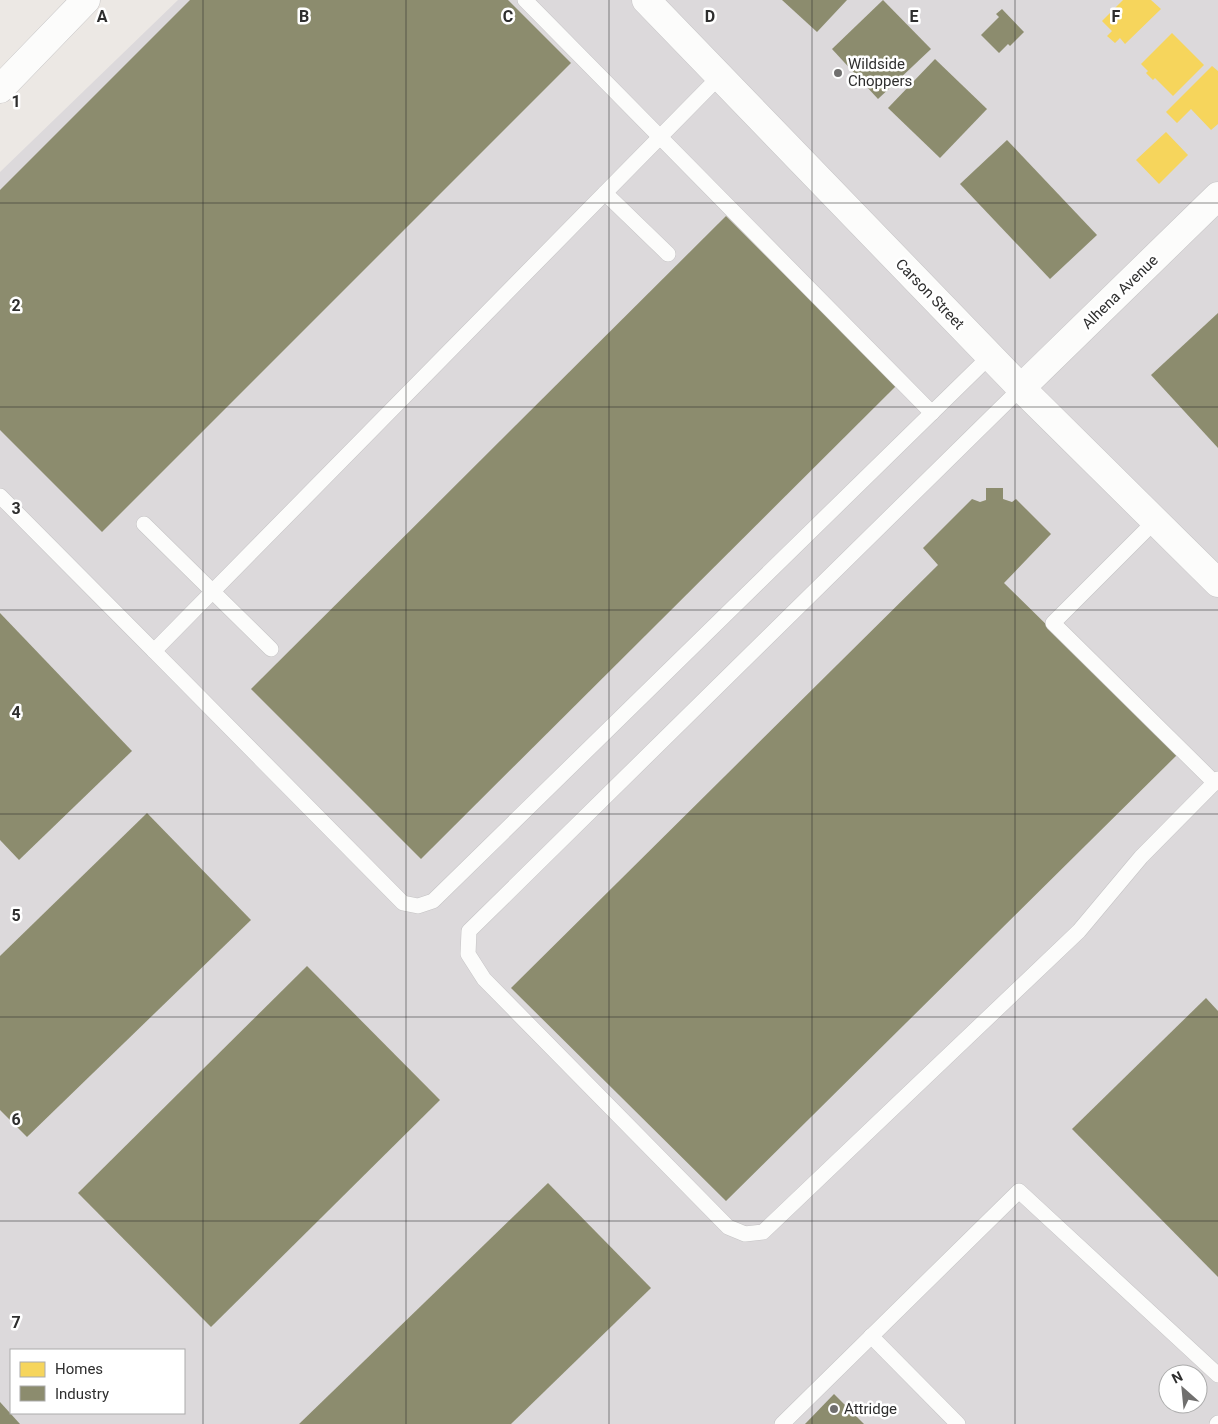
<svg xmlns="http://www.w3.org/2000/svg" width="1218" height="1424" font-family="Roboto,sans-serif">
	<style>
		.industrial { fill: #dcd9db; fill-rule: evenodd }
		.homes { fill: #f6d55c }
		.industry { fill: #8c8c6e }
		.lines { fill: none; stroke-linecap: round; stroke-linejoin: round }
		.lane-casing { stroke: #c5c4c5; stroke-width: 16 }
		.street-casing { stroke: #c5c4c5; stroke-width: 29 }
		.secondary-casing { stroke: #c5c4c5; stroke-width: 29 }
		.lane { stroke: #fcfcfb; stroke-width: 15 }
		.street { stroke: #fcfcfb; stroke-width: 28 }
		.secondary { stroke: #fcfcfb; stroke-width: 28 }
		.grid { fill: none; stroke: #2e2e2e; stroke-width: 1; stroke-opacity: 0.55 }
		.poi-dot { fill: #706f6e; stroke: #fff; stroke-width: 2 }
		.labels { text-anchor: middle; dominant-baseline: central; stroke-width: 5; stroke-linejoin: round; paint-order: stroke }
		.poi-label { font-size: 15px; fill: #2e2e2e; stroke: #fff; text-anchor: start }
		.street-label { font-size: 15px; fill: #2e2e2e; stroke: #fff }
		.grid-label { font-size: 16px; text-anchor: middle; font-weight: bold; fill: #2e2e2e; stroke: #fff; stroke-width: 5; stroke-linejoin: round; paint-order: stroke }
	</style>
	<rect width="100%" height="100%" fill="#ece8e4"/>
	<path class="industrial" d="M 178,0 L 1218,0 L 1218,1424 L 0,1424 L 0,172 ZM 11,1350 L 184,1350 L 184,1413 L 11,1413 ZM 1168,1374 L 1198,1374 L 1198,1404 L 1168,1404 Z"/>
	<g class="homes">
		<path d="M 1123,0 L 1151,0 L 1161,9 L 1125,44 L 1120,38 L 1115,43 L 1107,36 L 1112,31 L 1102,21 Z"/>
		<path d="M 1172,33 L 1204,65 L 1173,96 L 1155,78 L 1153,80 L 1146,73 L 1148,71 L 1141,64 Z"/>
		<path d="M 1212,66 L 1218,71 L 1218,124 L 1211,130 L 1191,109 L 1177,123 L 1166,112 Z"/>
		<path d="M 1166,132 L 1188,155 L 1159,184 L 1136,160 Z"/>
	</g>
	<g class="industry">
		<path d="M 190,0 L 508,0 L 571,63 L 102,532 L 0,430 L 0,190 Z"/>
		<path d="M 782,0 L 847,0 L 817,32 Z"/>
		<path d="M 883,0 L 931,49 L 878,99 L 832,49 Z"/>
		<path d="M 1002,9 L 1024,32 L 1010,46 L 1008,44 L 999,53 L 981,35 L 999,17 L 996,14 Z"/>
		<path d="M 935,59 L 987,109 L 940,158 L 888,108 Z"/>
		<path d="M 1007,140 L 1097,235 L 1050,279 L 960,184 Z"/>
		<path d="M 726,216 L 896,386 L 421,859 L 251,689 Z"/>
		<path d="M 1218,313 L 1218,448 L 1151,375 Z"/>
		<path d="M 986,488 L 1003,488 L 1003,499 L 1012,502 L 1016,499 L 1051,534 L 1004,583 L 1178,754 L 726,1201 L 511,988 L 938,565 L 923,548 L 972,499 L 980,502 L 986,500 Z"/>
		<path d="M 0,613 L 132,751 L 19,860 L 0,840 Z"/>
		<path d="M 147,813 L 251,920 L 27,1137 L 0,1110 L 0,956 Z"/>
		<path d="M 307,966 L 440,1100 L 211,1327 L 78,1193 Z"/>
		<path d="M 1206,998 L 1218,1011 L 1218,1277 L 1072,1129 Z"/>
		<path d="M 548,1183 L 651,1288 L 511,1424 L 299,1424 Z"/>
		<path d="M 834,1394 L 864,1424 L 805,1424 Z"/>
		<path d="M 0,1402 L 20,1424 L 0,1424 Z"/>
	</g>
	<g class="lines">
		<g class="lane-casing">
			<g id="lane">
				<path d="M 525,0 L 932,413"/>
				<path d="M 605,193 L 668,254"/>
				<path d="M 1021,388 L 469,931 L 468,954 L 484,979 L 728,1227 L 745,1234 L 763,1232 L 1079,931 L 1141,857 L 1218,779"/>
				<path d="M 0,496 L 154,651 L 720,76"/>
				<path d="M 1155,521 L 1053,623 L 1215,783"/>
				<path d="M 144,524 L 271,649"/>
				<path d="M 154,651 L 403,903 L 418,906 L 433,901 L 990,356"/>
				<path d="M 871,1336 L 958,1424"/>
				<path d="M 782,1424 L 1019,1191 L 1218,1375"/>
				<path d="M 1217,1424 L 1218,1423"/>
			</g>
		</g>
		<g class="street-casing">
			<g id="street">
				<path d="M 646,0 L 1021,388 L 1218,583"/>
				<path d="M 1021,388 L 1218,196"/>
			</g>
		</g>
		<g class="secondary-casing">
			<path id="secondary" d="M 0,89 L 86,0"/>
		</g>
		<use href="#lane" class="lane"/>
		<use href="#street" class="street"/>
		<use href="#secondary" class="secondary"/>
	</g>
	<path class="grid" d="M 203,0 L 203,1424M 406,0 L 406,1424M 609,0 L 609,1424M 812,0 L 812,1424M 1015,0 L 1015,1424M 0,203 L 1218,203M 0,407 L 1218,407M 0,610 L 1218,610M 0,814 L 1218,814M 0,1017 L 1218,1017M 0,1221 L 1218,1221"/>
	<g class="poi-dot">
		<circle cx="838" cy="73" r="5"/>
		<circle cx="834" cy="1409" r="5"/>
	</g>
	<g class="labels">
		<g class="poi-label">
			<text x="848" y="64">Wildside<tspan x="848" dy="17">Choppers</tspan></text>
			<text x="844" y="1409">Attridge</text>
		</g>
		<g class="street-label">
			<text transform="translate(1120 292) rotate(-44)">Alhena Avenue</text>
			<text transform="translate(930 294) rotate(46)">Carson Street</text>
		</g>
	</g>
	<g class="grid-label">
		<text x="102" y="22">A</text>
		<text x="304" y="22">B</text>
		<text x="508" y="22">C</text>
		<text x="710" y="22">D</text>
		<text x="914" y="22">E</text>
		<text x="1116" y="22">F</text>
		<text x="16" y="107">1</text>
		<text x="16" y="311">2</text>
		<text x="16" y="514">3</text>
		<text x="16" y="718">4</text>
		<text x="16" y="921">5</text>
		<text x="16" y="1125">6</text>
		<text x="16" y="1328">7</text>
	</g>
	<rect x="10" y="1349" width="175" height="65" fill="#ffffff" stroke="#ababab"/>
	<rect x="20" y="1362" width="25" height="15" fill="#f6d55c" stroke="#ababab"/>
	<text x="55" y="1374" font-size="15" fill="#2e2e2e">Homes</text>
	<rect x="20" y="1386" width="25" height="15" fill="#8c8c6e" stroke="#ababab"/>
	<text x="55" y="1399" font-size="15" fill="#2e2e2e">Industry</text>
	<g transform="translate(1183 1389) rotate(333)"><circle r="24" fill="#ffffff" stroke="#ababab"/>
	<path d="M0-4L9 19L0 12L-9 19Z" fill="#706f6e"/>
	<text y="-8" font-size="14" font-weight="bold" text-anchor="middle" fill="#2e2e2e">N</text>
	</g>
</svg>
